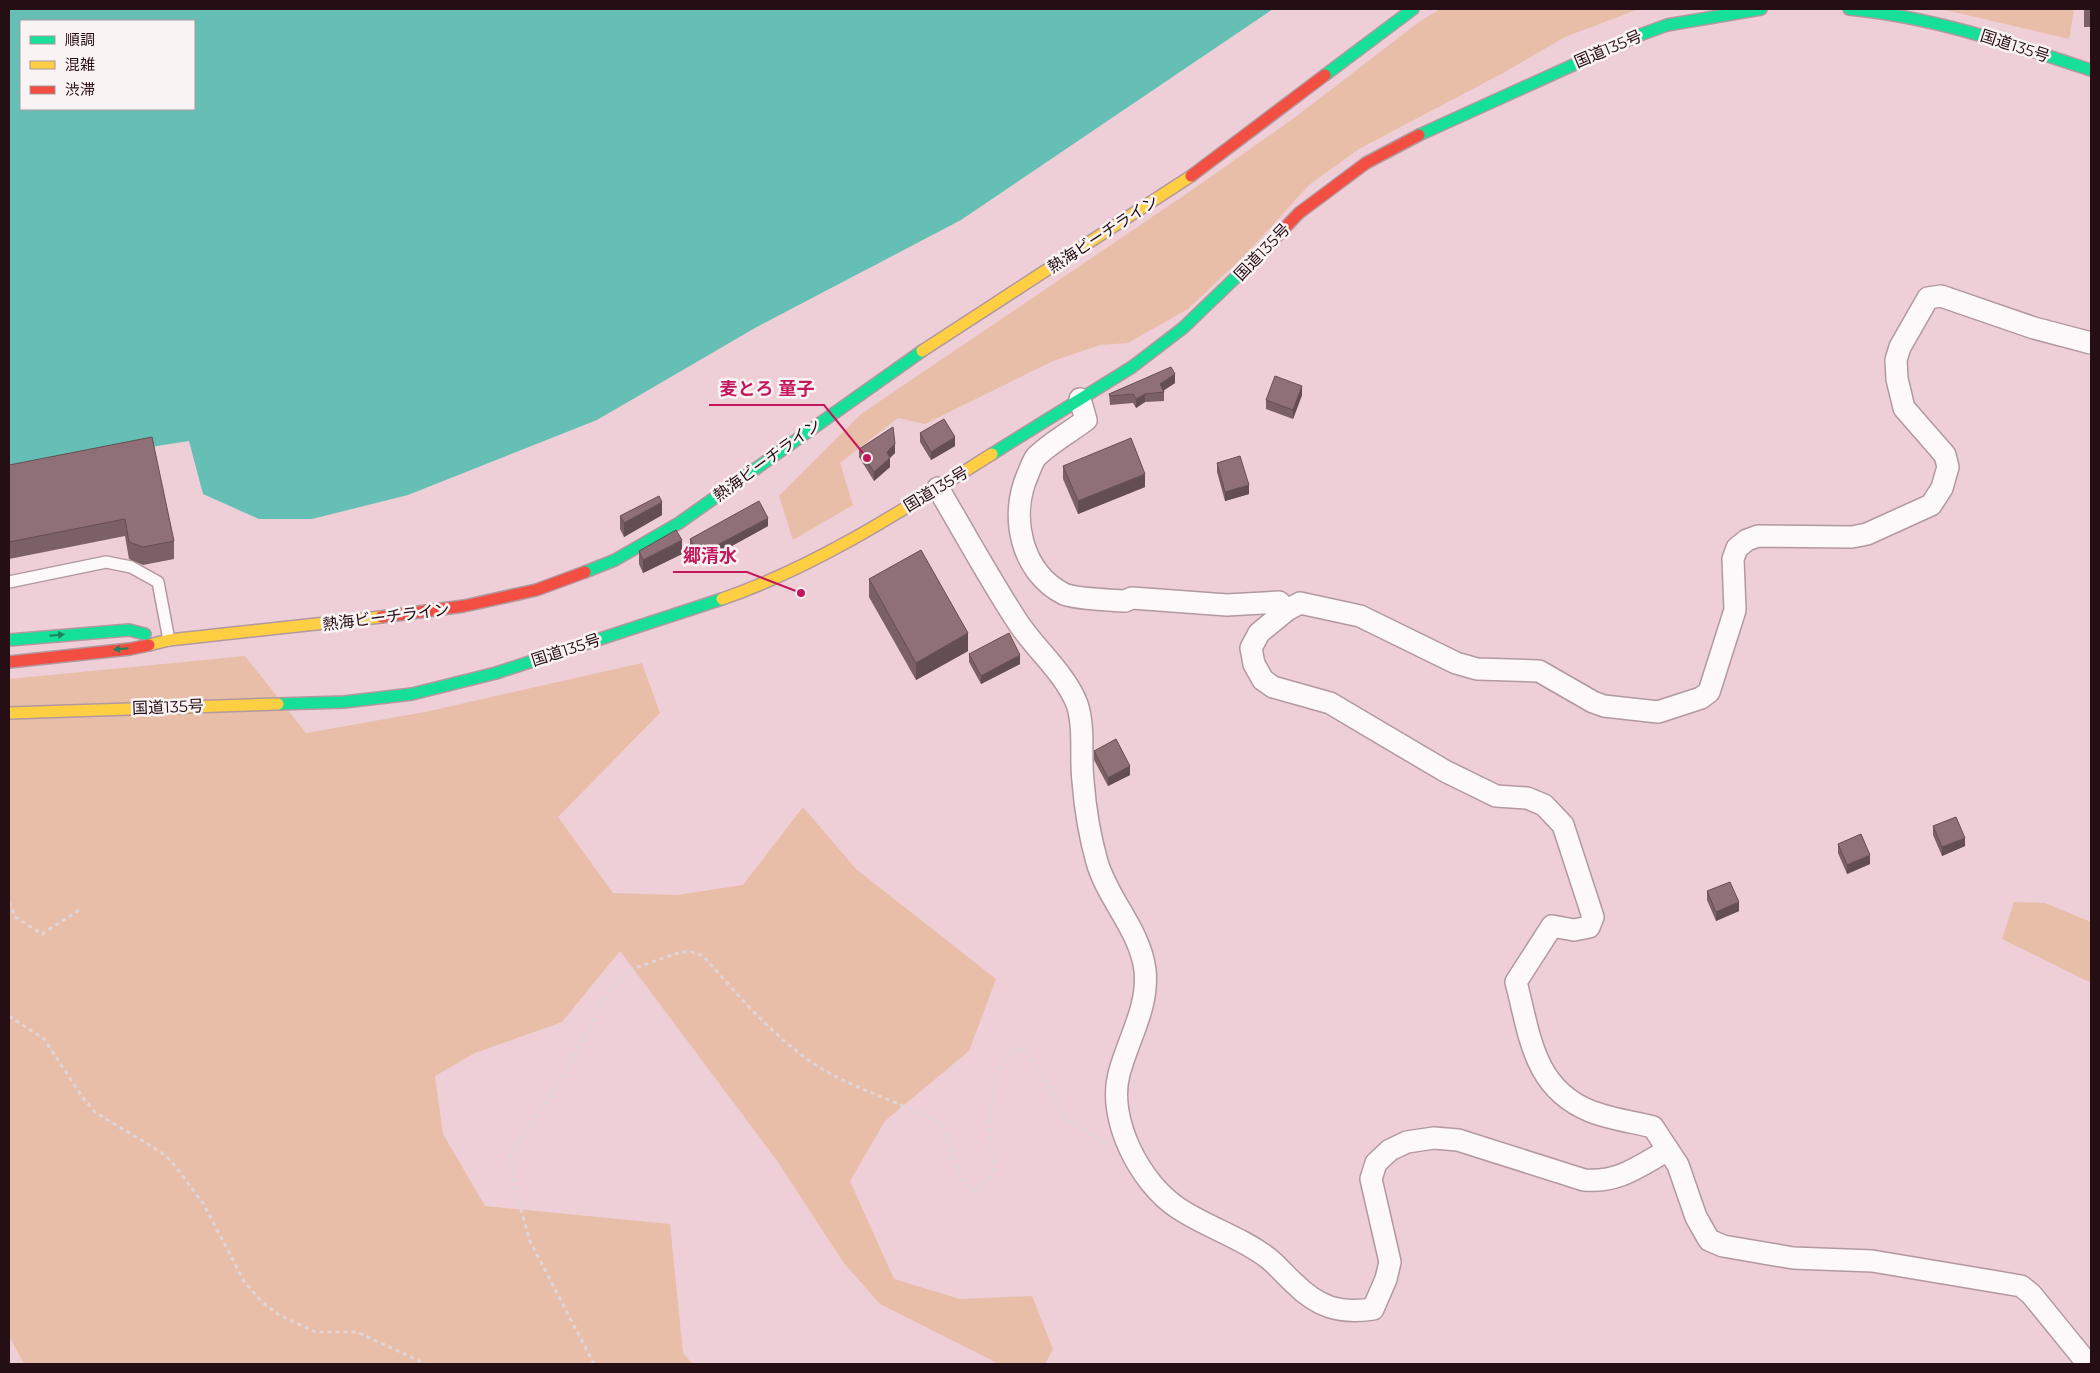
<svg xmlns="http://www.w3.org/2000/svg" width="2100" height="1373" font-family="Montserrat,'Noto Sans JP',sans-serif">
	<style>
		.green { fill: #e8bea9 }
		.water { fill: #66bfb5; fill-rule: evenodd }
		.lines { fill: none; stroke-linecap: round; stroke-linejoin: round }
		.lane-casing { stroke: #b2989f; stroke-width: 14 }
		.street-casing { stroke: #b2989f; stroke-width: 24 }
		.fast-casing { stroke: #b2989f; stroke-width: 14 }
		.slow-casing { stroke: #b2989f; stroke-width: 14 }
		.jam-casing { stroke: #b2989f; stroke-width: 14 }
		.path { stroke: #e0d5d8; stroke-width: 3; stroke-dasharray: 4 4; stroke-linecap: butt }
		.lane { stroke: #fdf8f9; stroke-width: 11 }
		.street { stroke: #fdf8f9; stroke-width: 21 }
		.fast { stroke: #16e098; stroke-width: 11 }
		.slow { stroke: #ffcf43; stroke-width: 11 }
		.jam { stroke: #f24e42; stroke-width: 11 }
		.wall { fill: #7b6065 }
		.shaded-wall { fill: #644e53 }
		.building { fill: #8f7076; stroke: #644e53 }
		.oneway { fill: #1d825d }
		.labels { text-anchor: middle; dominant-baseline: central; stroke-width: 5; stroke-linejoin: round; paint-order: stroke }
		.street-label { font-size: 16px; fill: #260e15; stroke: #faf3f4 }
		.leader { fill: none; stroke: #c2185b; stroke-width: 2 }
		.callout-dot { fill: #c2185b; stroke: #faf3f4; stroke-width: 2 }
		.callout-label { font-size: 18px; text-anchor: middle; font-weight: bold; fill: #c2185b; stroke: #faf3f4; stroke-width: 5; stroke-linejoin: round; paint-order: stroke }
	</style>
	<rect width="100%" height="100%" fill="#efcfd7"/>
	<g class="green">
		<path d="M 1440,9 L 1639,9 L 1565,37 L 1505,72 L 1359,149 L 1309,185 L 1249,251 L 1188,309 L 1128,343 L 1100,345 L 1053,361 L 925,424 L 898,418 L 840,463 L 853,505 L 793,540 L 779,496 L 861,414 L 1192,190 L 1294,118 L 1419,22 Z"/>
		<path d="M 1941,9 L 2074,9 L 2069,39 Z"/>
		<path d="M 245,656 L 306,733 L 425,712 L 642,663 L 660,713 L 558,817 L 613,893 L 677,895 L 743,885 L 803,807 L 856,869 L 996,979 L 969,1051 L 885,1121 L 850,1181 L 894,1279 L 960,1299 L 1032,1296 L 1053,1349 L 1045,1364 L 999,1364 L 880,1304 L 843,1262 L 778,1162 L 620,951 L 562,1022 L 475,1053 L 435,1076 L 443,1134 L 485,1206 L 670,1224 L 683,1353 L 693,1364 L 24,1364 L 9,1336 L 9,679 Z"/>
		<path d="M 2014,902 L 2045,903 L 2091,922 L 2091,983 L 2002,939 Z"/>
	</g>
	<path class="water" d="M 9,9 L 1273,9 L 961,220 L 755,328 L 597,420 L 408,495 L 312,519 L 259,519 L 203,494 L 189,441 L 9,469 ZM 21,21 L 194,21 L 194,109 L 21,109 Z"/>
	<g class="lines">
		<g class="lane-casing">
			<path id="lane" d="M 9,582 L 106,562 L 131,567 L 158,582 L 169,640"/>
		</g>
		<g class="street-casing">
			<g id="street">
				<path d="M 1080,399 L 1086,420 C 1070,432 1050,443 1036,457 C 1033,461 1030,469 1028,474 C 1009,516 1021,572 1064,594 C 1075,599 1111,600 1125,601 L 1132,598 L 1227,605 L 1279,602 L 1287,610"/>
				<path d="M 938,488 C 964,532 989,578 1017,621 C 1035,649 1065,673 1077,704 C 1085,728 1080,757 1083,781 C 1085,807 1090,837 1097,862 C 1108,900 1140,930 1145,970 C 1149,1007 1128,1039 1119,1074 C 1107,1119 1140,1183 1178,1208 C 1206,1227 1241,1237 1268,1258 C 1277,1265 1285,1275 1294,1283 C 1318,1307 1339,1314 1373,1309 L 1386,1279 L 1390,1262 L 1371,1179 L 1376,1163 L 1390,1150 L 1407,1142 L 1434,1138 L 1458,1140 L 1584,1180 C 1619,1183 1639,1166 1668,1150"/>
				<path d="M 2088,1364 L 2031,1294 L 2021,1286 L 1872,1261 L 1793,1258 L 1723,1246 L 1709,1240 L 1696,1217 L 1678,1165 L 1653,1127 C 1633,1122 1610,1119 1590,1111 C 1533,1088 1530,1035 1516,982 L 1552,926 L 1574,930 L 1589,927 L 1593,917 L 1563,825 L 1544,805 L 1527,798 L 1496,796 L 1445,771 L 1330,703 L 1273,687 L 1263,680 L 1254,664 L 1251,648 L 1259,633 L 1287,610 L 1300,603 L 1360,616 L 1456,663 L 1477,669 L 1539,671 L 1593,702 L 1604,706 L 1658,712 L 1701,698 L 1709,692 L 1735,610 L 1733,559 L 1737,548 L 1747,540 L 1758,536 L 1852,537 L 1867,534 L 1931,505 L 1942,488 L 1948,467 L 1945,455 L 1904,408 L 1897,379 L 1896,360 L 1900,347 L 1928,298 L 1941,296 L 2034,328 L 2091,343"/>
			</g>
		</g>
		<g class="fast-casing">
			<g id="fast">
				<path d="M 1849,9 C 1933,17 2011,44 2091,70"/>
				<path d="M 1325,75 L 1413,9"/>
				<path d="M 1419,135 L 1637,36 L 1667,25 L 1761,9"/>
				<path d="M 992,454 L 1132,367 L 1183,328 L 1258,256"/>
				<path d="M 585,572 L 615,560 L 679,523 L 922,351"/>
				<path d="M 9,640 L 129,630 L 145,634"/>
				<path d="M 278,704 L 344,702 L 412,694 L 496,673 L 722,599"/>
			</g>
		</g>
		<g class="slow-casing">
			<g id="slow">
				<path d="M 922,351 L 1191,176"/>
				<path d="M 722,599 C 818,566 906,508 992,454"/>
				<path d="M 149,645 L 169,640 L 381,617"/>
				<path d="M 9,713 L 278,704"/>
			</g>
		</g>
		<g class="jam-casing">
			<g id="jam">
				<path d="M 1191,176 L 1325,75"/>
				<path d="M 1258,256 L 1299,213 L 1366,163 L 1419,135"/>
				<path d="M 381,617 L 464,606 L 536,590 L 585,572"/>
				<path d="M 9,662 L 130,649 L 149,645"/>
			</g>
		</g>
		<g class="path">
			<path d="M 9,902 L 15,917 L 42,934 L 79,910"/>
			<path d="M 9,1016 L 44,1039 L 83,1098 L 96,1113 L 161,1152 L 172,1162 L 203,1203 L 244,1281 L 262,1302 L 279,1315 L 316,1332 L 357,1332 L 426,1364"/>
			<path d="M 9,1362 L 10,1364"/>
			<path d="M 594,1364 L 530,1241 L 514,1184 L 511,1154 L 564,1076 L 607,995 L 616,982 L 629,970 L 681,952 L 692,952 L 703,956 C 741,998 780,1046 831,1074 C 867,1093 906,1105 942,1124 C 950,1145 956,1183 977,1193 L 994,1173 L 989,1119 L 998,1070 L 1009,1053 L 1019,1048 L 1028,1052 L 1065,1117 L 1106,1144"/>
		</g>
		<use href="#lane" class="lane"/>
		<use href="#street" class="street"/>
		<use href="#fast" class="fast"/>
		<use href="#slow" class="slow"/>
		<use href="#jam" class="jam"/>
	</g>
	<g class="wall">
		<rect x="2084" y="9" width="7" height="18"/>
		<path d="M 1175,383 L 1164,390 L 1164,401 L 1145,402 L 1136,408 L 1133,403 L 1110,405 L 1109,394 Z"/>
		<path d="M 1302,395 L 1293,419 L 1266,409 L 1266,400 Z"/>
		<path d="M 920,433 L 955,446 L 931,460 L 920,442 Z"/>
		<path d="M 859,449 L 895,453 L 890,458 L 890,467 L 874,481 L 859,457 Z"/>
		<path d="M 1217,463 L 1249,494 L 1225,501 L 1217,472 Z"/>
		<path d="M 9,465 L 174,541 L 174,559 L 143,565 L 129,559 L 125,536 L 9,559 Z"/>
		<path d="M 1063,466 L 1145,487 L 1078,514 L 1063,479 Z"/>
		<path d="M 662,515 L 624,537 L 620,529 L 620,516 Z"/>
		<path d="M 768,526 L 699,564 L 690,548 L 690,539 Z"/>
		<path d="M 639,551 L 682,554 L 643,573 L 639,564 Z"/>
		<path d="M 869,579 L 968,651 L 916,680 L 869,597 Z"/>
		<path d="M 969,654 L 1020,664 L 981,684 L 969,662 Z"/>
		<path d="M 1094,751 L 1130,775 L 1108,786 L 1094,760 Z"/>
		<path d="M 1933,826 L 1965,846 L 1942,856 L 1933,835 Z"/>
		<path d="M 1838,844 L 1870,864 L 1847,874 L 1838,853 Z"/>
		<path d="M 1707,891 L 1739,911 L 1716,921 L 1707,900 Z"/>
	</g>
	<g class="shaded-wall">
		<path d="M 1175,374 L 1175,383 L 1160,393 L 1160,384 Z"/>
		<path d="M 1302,386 L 1302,395 L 1293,419 L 1293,410 Z"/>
		<path d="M 1145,394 L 1145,402 L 1136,408 L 1136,399 Z"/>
		<path d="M 955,437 L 955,446 L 931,460 L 931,452 Z"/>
		<path d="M 895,444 L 895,453 L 887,460 L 887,452 Z"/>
		<path d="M 890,458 L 890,467 L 874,481 L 874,472 Z"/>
		<path d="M 1145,474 L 1145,487 L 1078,514 L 1078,501 Z"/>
		<path d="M 1249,485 L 1249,494 L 1225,501 L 1225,492 Z"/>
		<path d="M 662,502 L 662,515 L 624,537 L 624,523 Z"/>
		<path d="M 768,518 L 768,526 L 699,564 L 699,555 Z"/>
		<path d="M 682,540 L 682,554 L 643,573 L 643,560 Z"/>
		<path d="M 968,633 L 968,651 L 916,680 L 916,663 Z"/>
		<path d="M 1020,655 L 1020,664 L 981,684 L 981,676 Z"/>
		<path d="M 1130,766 L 1130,775 L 1108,786 L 1108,778 Z"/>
		<path d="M 1965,838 L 1965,846 L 1942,856 L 1942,847 Z"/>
		<path d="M 1870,855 L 1870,864 L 1847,874 L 1847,865 Z"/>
		<path d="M 1739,902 L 1739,911 L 1716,921 L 1716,912 Z"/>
	</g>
	<g class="building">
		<path d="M 1171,367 L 1175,374 L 1160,384 L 1164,392 L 1145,394 L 1136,399 L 1133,394 L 1110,396 L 1109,394 Z"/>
		<path d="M 1275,376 L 1302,386 L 1293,410 L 1266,400 Z"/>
		<path d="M 944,419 L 955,437 L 931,452 L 920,433 Z"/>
		<path d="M 893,427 L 895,444 L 887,452 L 890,458 L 874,472 L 859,449 Z"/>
		<path d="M 152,437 L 174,541 L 143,547 L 129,542 L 125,519 L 9,542 L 9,465 Z"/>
		<path d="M 1131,438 L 1145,474 L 1078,501 L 1063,466 Z"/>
		<path d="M 1240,456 L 1249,485 L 1225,492 L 1217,463 Z"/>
		<path d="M 659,496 L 662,502 L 624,523 L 620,516 Z"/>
		<path d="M 759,501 L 768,518 L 699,555 L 690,539 Z"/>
		<path d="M 676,530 L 682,540 L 643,560 L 639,551 Z"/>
		<path d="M 921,550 L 968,633 L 916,663 L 869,579 Z"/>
		<path d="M 1009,633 L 1020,655 L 981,676 L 969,654 Z"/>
		<path d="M 1116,739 L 1130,766 L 1108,778 L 1094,751 Z"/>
		<path d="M 1956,817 L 1965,838 L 1942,847 L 1933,826 Z"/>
		<path d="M 1861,834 L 1870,855 L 1847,865 L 1838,844 Z"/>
		<path d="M 1730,882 L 1739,902 L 1716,912 L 1707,891 Z"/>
	</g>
	<defs><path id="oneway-solid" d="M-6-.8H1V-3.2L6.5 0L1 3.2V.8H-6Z" transform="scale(1.25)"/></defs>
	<g class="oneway">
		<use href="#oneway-solid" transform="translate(57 635) rotate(-5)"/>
		<use href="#oneway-solid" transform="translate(121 649) rotate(175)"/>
	</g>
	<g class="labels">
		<g class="street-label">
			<text transform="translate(2015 46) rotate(18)">国道135号</text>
			<text transform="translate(1608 49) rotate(-23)">国道135号</text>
			<text transform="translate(1103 234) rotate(-33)">熱海ビーチライン</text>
			<text transform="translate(1262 252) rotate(-46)">国道135号</text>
			<text transform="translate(767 460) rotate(-36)">熱海ビーチライン</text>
			<text transform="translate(936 489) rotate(-31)">国道135号</text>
			<text transform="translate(386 617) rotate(-7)">熱海ビーチライン</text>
			<text transform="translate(566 650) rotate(-18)">国道135号</text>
			<text transform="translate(168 707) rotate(-2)">国道135号</text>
		</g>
	</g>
	<path class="leader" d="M867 458L824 405H709M801 593L747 572H673"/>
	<g class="callout-dot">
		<circle cx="867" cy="458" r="5"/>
		<circle cx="801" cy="593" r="5"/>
	</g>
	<g class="callout-label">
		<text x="767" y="395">麦とろ 童子</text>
		<text x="710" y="562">郷清水</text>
	</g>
	<rect width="2100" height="1373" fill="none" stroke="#260e15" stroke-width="20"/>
	<rect x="20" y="20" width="175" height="90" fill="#faf3f4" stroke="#a5979b"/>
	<rect x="30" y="36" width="25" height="8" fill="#16e098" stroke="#a5979b"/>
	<text x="65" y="45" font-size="15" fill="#260e15">順調</text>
	<rect x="30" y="61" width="25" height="8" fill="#ffcf43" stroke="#a5979b"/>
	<text x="65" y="70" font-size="15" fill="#260e15">混雑</text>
	<rect x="30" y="86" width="25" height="8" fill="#f24e42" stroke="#a5979b"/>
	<text x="65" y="95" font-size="15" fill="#260e15">渋滞</text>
</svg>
